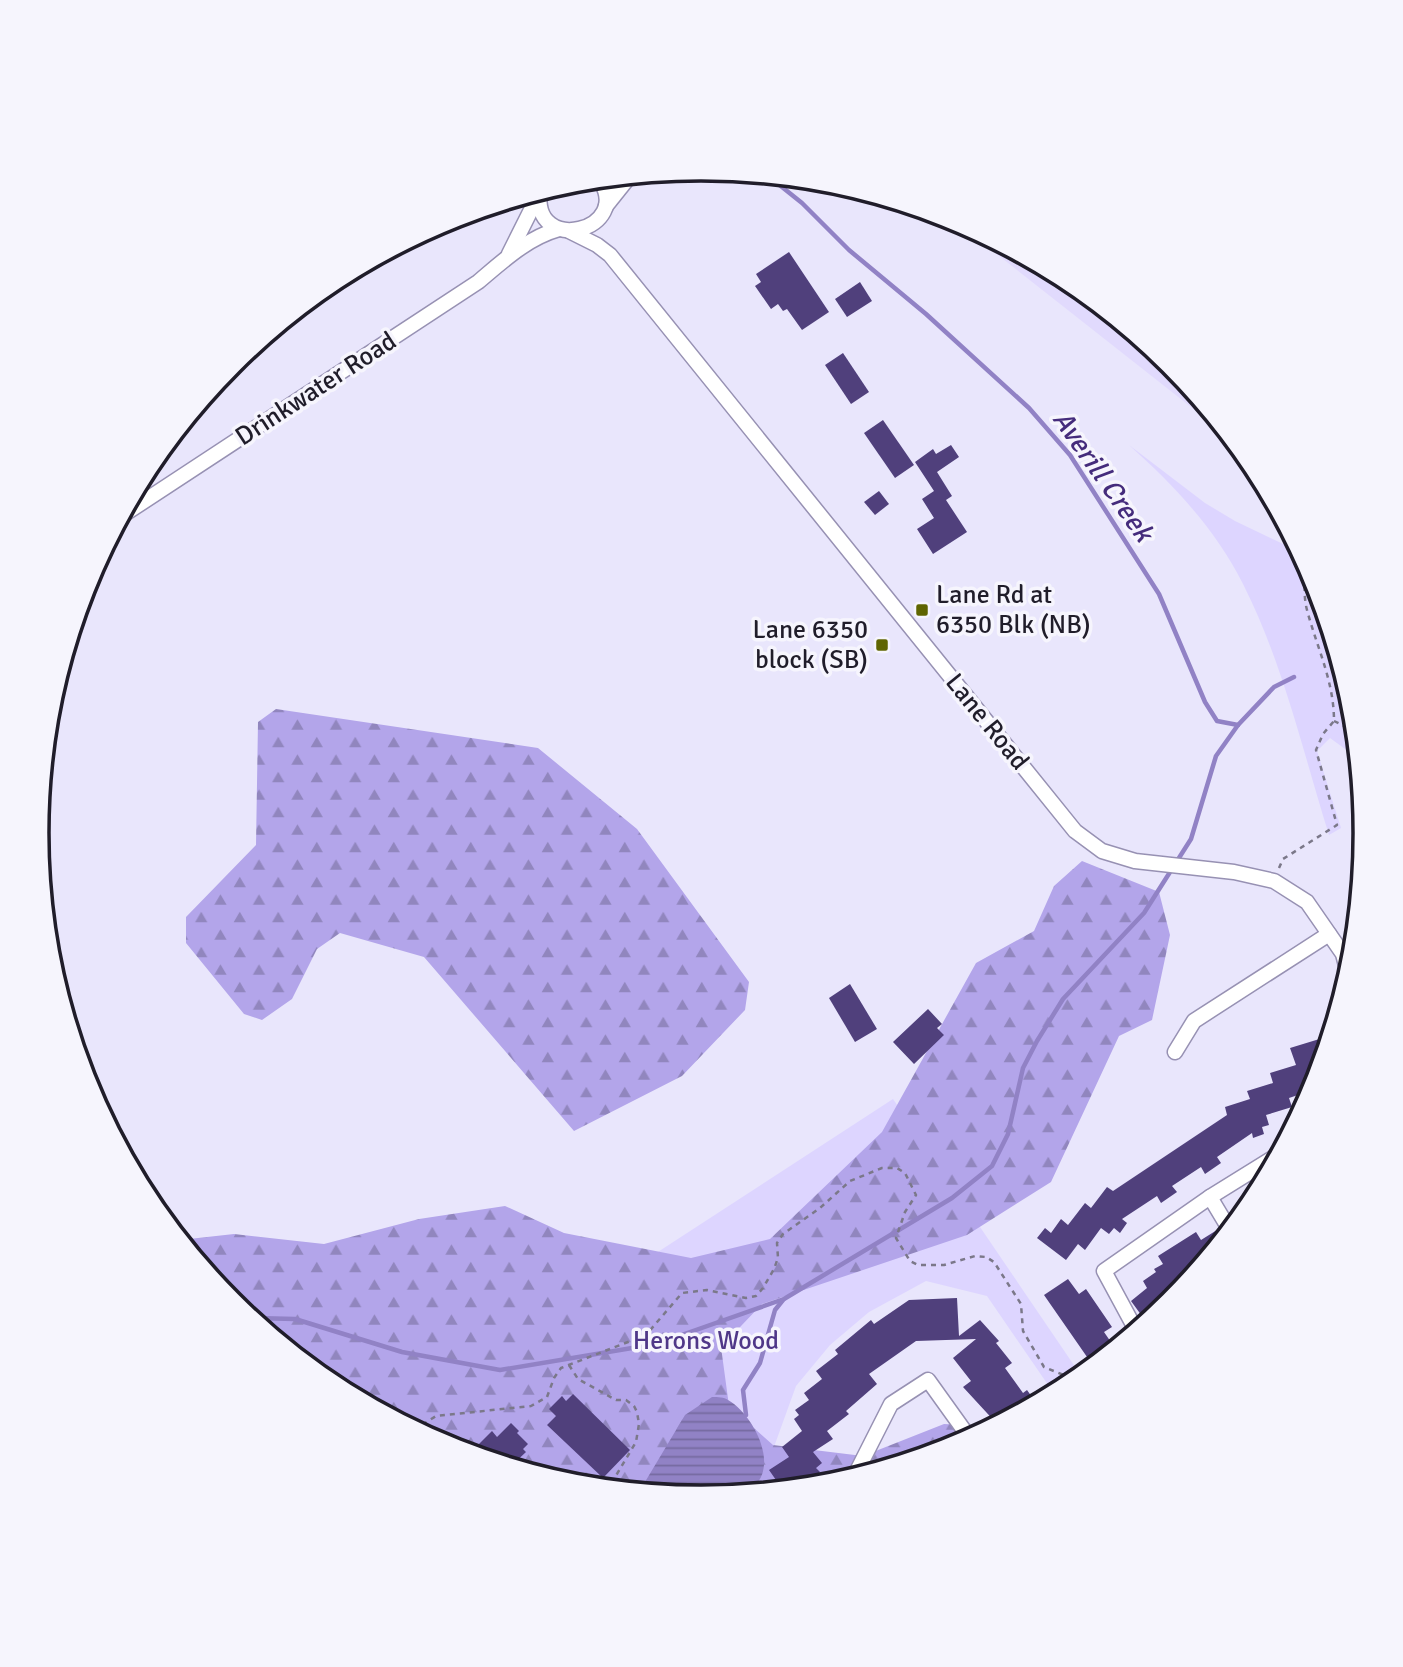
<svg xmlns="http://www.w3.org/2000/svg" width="1403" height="1667" font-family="Signika,sans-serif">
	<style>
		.built { fill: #e1dafd }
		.green { fill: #ddd5ff }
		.forest { fill: url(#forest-firs) }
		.water { fill: url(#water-rules) }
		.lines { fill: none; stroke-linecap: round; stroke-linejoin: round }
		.stream { stroke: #9182c5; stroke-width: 4.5 }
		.building { fill: #50407c }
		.minor-casing { stroke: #9791b3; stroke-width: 17 }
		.path { stroke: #7b7889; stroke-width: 2.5; stroke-dasharray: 5 5; stroke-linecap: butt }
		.minor { stroke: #fff; stroke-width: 14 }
		.poi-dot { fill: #5f6501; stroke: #f6f5fd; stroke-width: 2.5 }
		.labels { text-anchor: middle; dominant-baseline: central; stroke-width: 7; stroke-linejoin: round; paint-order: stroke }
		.street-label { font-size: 26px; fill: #201d2a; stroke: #f6f5fd }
		.poi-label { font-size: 26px; fill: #201d2a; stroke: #f6f5fd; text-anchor: start }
		.park-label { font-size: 26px; fill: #4f3788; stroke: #f6f5fd }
		.water-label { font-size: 28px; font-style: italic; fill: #452c7c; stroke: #f6f5fd }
		.rim { fill: none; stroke: #201d2a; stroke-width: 3.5 }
	</style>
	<defs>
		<pattern id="forest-firs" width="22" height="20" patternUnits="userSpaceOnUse" patternTransform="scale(1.75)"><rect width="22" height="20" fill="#b3a5ea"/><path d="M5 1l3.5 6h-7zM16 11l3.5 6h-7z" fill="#9186be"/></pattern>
		<pattern id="water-rules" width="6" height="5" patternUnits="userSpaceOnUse" patternTransform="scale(1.75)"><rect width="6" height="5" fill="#9182c5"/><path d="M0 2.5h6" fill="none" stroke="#766aa0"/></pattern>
	</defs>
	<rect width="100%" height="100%" fill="#e9e6fc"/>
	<path class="built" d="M 951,218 L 1071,281 L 1172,364 L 1238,444 Z"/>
	<g class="green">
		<path d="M 1129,445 L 1205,503 L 1235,521 L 1302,553 L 1316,579 L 1354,704 L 1359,759 L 1330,738 L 1317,751 L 1341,828 L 1329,835 C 1303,752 1283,663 1243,584 C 1216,530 1174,485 1129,445 Z"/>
		<path d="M 893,1099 L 1082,1377 L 1055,1395 L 987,1296 L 926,1281 L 869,1312 L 830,1345 L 796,1386 L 766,1469 L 701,1498 L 398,1421 Z"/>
	</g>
	<g class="forest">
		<path d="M 276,709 L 538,748 L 637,829 L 749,982 L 745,1010 L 682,1076 L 574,1131 L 424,957 L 340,933 L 317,949 L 292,999 L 262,1020 L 244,1014 L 186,943 L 186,917 L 256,845 L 258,722 Z"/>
		<path d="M 1082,861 L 1159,892 L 1170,935 L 1152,1020 L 1119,1036 L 1051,1182 L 967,1235 L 762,1304 L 721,1347 L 729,1406 L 773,1445 L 863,1456 L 944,1424 L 987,1426 L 989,1430 L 956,1448 L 831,1486 L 701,1498 L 571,1485 L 447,1447 L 332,1386 L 231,1303 L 180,1240 L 234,1234 L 324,1244 L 419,1219 L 505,1206 L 564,1233 L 691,1258 L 770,1239 L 882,1132 L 976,963 L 1034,931 L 1054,886 Z"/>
	</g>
	<path class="water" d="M 712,1397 C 718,1397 724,1397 728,1400 C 756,1416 785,1476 743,1493 C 717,1504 668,1495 639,1492 L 685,1415 Z"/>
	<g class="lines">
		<g class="stream">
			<path d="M 767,175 L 802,203 L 849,250 L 926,314 L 1029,408 L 1070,455 L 1159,594 L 1205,702 L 1217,721 L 1238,725"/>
			<path d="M 249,1318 L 295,1319 L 402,1352 L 500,1370 L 656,1344 L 784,1299 L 952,1198 L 992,1166 L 1008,1134 L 1023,1068 L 1037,1041 L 1063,999 L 1144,913 L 1191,839 L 1216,756 L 1238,725 L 1274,687 L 1294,677"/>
			<path d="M 746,1415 L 743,1390 L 760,1363 L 775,1310 L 783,1300"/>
		</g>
	</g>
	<g class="building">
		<path d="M 789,252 L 829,312 L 802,330 L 787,309 L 783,311 L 778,304 L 771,309 L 755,286 L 761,282 L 756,274 Z"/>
		<path d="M 860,282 L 872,301 L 847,317 L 835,299 Z"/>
		<path d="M 843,353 L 869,392 L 851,404 L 825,365 Z"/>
		<path d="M 883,420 L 914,465 L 895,478 L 864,433 Z"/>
		<path d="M 951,445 L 959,457 L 937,472 L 952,496 L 946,500 L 967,532 L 933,554 L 917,529 L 934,518 L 922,499 L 934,491 L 915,462 L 933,449 L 936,454 Z"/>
		<path d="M 879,491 L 889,504 L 875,515 L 864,502 Z"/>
		<path d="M 850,984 L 877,1029 L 855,1042 L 829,998 Z"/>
		<path d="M 928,1009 L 942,1024 L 937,1028 L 944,1035 L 914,1064 L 893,1042 Z"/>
		<path d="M 1326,1037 L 1328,1046 L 1321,1069 L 1309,1073 L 1312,1082 L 1304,1084 L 1307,1092 L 1289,1098 L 1292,1107 L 1266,1115 L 1269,1125 L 1262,1127 L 1264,1134 L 1253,1138 L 1252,1133 L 1217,1157 L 1221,1163 L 1205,1174 L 1201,1167 L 1172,1186 L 1177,1192 L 1161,1203 L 1157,1196 L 1122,1219 L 1127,1223 L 1120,1233 L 1114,1228 L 1109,1234 L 1101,1228 L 1085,1250 L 1078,1244 L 1066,1260 L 1037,1238 L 1045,1228 L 1051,1233 L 1061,1219 L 1068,1225 L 1085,1203 L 1091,1208 L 1107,1187 L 1113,1191 L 1227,1115 L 1225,1107 L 1250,1099 L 1247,1091 L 1273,1083 L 1270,1073 L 1296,1065 L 1290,1048 Z"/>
		<path d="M 1217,1230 L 1224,1240 L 1186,1285 L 1167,1298 L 1171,1304 L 1147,1323 L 1131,1301 L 1147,1288 L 1143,1281 L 1156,1272 L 1154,1269 L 1163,1264 L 1158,1256 L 1196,1232 L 1201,1240 Z"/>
		<path d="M 1068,1279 L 1079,1294 L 1086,1289 L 1112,1327 L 1104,1332 L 1115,1348 L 1103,1357 L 1104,1359 L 1094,1367 L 1044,1295 Z"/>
		<path d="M 957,1298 L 959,1336 L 980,1320 L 999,1341 L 996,1343 L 1012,1363 L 1005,1368 L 1023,1393 L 1027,1390 L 1037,1404 L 998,1425 L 963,1387 L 971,1381 L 953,1358 L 976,1339 L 916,1341 L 869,1374 L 877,1384 L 846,1411 L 849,1414 L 827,1431 L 833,1439 L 813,1452 L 822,1463 L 816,1468 L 820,1472 L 805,1484 L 808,1488 L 759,1493 L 776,1480 L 769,1470 L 789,1457 L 782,1447 L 802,1431 L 794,1419 L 799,1415 L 795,1410 L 809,1400 L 804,1393 L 822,1379 L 816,1371 L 838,1354 L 835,1350 L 871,1320 L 874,1324 L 909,1300 Z"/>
		<path d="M 573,1394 L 630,1450 L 603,1478 L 547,1425 L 556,1416 L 549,1409 L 562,1396 L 566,1401 Z"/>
		<path d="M 511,1423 L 519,1431 L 517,1433 L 528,1444 L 523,1449 L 526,1452 L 510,1467 L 469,1454 L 492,1431 L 497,1437 Z"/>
	</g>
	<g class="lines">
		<g class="minor-casing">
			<g id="minor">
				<path d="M 540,191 C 531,257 635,230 599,179"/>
				<path d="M 606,206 L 630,176"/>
				<path d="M 569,231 L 597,245 L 610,255 L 1075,831 L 1102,851 L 1135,861 L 1234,872 L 1274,881 L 1307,902 L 1343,954 L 1349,977"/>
				<path d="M 509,254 L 539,194"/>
				<path d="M 1080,288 L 1176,369"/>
				<path d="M 120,517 L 478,282 C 503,261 527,238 559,229"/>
				<path d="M 1175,1052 L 1194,1021 L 1329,934"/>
				<path d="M 1210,1197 L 1231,1232"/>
				<path d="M 1137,1332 L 1104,1271 L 1210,1197 L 1281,1153"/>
				<path d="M 853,1479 L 891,1404 L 928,1380 L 971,1440"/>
			</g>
		</g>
		<g class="path">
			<path d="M 1334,721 L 1356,732"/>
			<path d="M 1279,868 L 1283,859 L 1337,825 L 1316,750 L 1323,734 L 1334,721 C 1334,681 1317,648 1307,610 C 1303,595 1305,578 1306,562"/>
			<path d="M 569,1365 L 578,1379 L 616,1400 L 626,1400 L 634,1406 L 637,1412 L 639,1424 L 636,1442 L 608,1489"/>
			<path d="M 414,1430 L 436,1416 L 531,1406 L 547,1397 L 554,1378 L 561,1368 L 646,1335 L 682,1293 L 707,1290 L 746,1298 L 756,1296 L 763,1288 L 774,1269 L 778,1258 L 777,1243 L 783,1234 L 820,1208 L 850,1181 L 882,1168 L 897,1168 L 905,1173 L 916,1195 L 905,1212 L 896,1238 L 910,1261 L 918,1265 L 944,1265 L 975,1256 L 986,1257 L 994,1262 L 1021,1304 L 1023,1331 L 1044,1367 L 1071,1378 L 1074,1383"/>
		</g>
		<use href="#minor" class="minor"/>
	</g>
	<g class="poi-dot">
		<rect x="915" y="603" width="14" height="14" rx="3.5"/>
		<rect x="875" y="638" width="14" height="14" rx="3.5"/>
	</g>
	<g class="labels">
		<g class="street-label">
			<text transform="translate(316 389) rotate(-33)">Drinkwater Road</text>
			<text transform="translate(987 722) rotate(51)">Lane Road</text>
		</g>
		<g class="poi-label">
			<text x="936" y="595">Lane Rd at<tspan x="936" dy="30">6350 Blk (NB)</tspan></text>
			<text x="868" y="630" text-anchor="end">Lane 6350<tspan x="868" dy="30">block (SB)</tspan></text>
		</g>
		<g class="park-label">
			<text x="706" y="1341">Herons Wood</text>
		</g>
		<g class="water-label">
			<text transform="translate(1103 476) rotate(55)">Averill Creek</text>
		</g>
	</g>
	<path d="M0 0H1403V1667H0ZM49 833a652 652 0 1 1 1304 0a652 652 0 1 1-1304 0Z" fill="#f6f5fd" fill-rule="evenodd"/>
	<path class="rim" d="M49 833a652 652 0 1 1 1304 0a652 652 0 1 1-1304 0Z"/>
</svg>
